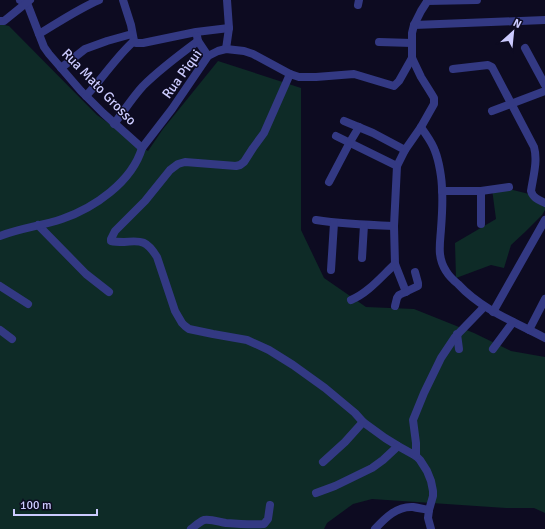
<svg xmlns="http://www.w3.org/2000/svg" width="545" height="529" font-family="Signika,sans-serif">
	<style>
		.green { fill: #0e2b27 }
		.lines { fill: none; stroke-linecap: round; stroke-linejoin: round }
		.minor { stroke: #333983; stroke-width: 8 }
		.labels { text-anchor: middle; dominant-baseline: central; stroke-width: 3; stroke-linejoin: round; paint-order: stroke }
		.street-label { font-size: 14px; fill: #cccbff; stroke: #0d0b21 }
	</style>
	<rect width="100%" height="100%" fill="#0d0b21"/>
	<g class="green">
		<path d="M 0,24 L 9,26 L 97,115 L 148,151 L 163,129 L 218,61 L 301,88 L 301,230 L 324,278 L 366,307 L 414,309 L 474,333 L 511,351 L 545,357 L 545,513 L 534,508 L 506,508 L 372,499 L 353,504 L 327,523 L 324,529 L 0,529 Z"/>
		<path d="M 492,189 L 513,190 L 533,195 L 545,203 L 545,210 L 542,215 L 525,232 L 511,245 L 504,268 L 491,265 L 456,278 L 455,243 L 496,219 Z"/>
	</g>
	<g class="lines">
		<g class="minor">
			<path d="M 20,0 L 27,3 L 44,47 L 49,54 L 81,91 L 103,113 L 142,148"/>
			<path d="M 123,0 L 131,25 L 134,41 L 136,43 L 143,43 L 196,32 L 229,28"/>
			<path d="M 427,1 L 477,0"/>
			<path d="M 358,5 L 359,0"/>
			<path d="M 0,21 L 4,21 L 30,0"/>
			<path d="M 414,25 L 545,20"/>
			<path d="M 39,34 C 59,22 78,9 99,0"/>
			<path d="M 197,36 L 198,41 L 208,56"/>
			<path d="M 379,42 L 412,43"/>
			<path d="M 525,48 L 545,85"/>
			<path d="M 226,49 L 229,28 L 227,0"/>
			<path d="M 61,68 L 85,49 L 107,41 L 132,34"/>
			<path d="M 453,69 L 488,65 L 492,67 L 534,147 C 538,161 533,177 531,191 C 533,198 539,200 545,203"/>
			<path d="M 290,74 L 264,133 L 253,148 L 244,162 L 240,165 L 236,166 L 185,162 L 178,164 L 170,170 L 145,201 L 115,231 L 111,239 L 111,241 C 115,242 119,242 124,242 C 142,240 147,241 157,257 L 175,311 L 182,323 L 185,326 L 189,329 L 213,334 L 247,340 L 269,350 L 293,365 L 325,388 L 355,413 L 363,422 L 385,438 L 398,446 L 416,456 L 420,460 L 427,471 L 431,481 L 433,491 L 433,496 L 429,510 L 428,518 L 431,529"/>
			<path d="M 86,96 C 103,78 116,57 134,41"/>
			<path d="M 492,111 L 545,91"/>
			<path d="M 344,121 L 373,133 L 405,150"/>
			<path d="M 114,124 C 124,111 132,98 143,86 C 160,69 179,55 198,41"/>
			<path d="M 421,127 C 426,135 432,142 435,151 C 439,161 442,179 442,190 C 443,203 442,216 441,229 C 440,244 437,257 446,271 C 449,276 453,280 458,284 C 482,310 515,322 545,338"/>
			<path d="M 336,136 L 397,166"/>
			<path d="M 329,182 L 350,142 L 359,127"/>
			<path d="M 442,191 L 481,191 L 509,187"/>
			<path d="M 316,220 C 342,224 367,225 394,226"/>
			<path d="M 481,224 L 481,191"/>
			<path d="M 38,225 L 86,274 L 109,292"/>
			<path d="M 0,236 C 21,228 41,226 62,219 C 94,208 132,182 142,148 L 172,109 L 208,56 L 218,51 L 226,49 L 244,51 L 253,54 L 290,74 L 299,77 L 316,77 L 354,74 L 394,86 L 399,81 L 412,58"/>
			<path d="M 362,258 L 364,225"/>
			<path d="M 331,270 L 334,223"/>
			<path d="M 0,286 L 28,304"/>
			<path d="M 406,292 L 395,264 L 394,226 L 397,166 L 405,150 L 421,127 L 434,104 L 434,98 L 431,93 L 421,77 L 412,58 L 412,33 L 414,25 L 421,11 L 428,0"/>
			<path d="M 351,300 C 368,293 381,277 395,264"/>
			<path d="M 395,306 L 397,298 L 399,295 L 418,286 L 418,283 L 415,272"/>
			<path d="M 493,312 L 545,220"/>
			<path d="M 0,330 L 12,339"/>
			<path d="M 529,330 L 545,299"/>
			<path d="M 457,334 L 459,349"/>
			<path d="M 493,349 L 513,322"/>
			<path d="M 416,456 L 416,443 L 413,420 L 424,393 L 441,358 L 455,337 L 484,307"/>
			<path d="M 323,462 L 345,442 L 363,422"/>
			<path d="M 316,493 L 335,486 L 372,468 L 383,460 L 398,446"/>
			<path d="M 191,529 C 195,526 199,522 204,520 C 212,519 219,522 226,523 C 238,524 251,525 264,524 L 268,519 L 270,505"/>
			<path d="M 375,529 C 385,518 397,506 413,507 C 418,508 424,509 429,510"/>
		</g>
	</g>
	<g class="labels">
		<g class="street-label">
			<text transform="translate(182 74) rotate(-54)">Rua Piqui</text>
			<text transform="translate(99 87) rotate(46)">Rua Mato Grosso</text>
		</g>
	</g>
	<g transform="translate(513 32) rotate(27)" stroke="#0d0b21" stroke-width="3" paint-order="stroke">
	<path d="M0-3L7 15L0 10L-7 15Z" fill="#cccbff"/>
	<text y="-6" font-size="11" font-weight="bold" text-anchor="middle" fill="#cccbff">N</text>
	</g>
	<path d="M14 509v6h83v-6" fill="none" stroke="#cccbff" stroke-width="2"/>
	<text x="20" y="509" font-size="12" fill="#cccbff" stroke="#0d0b21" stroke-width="3" paint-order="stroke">100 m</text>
</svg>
